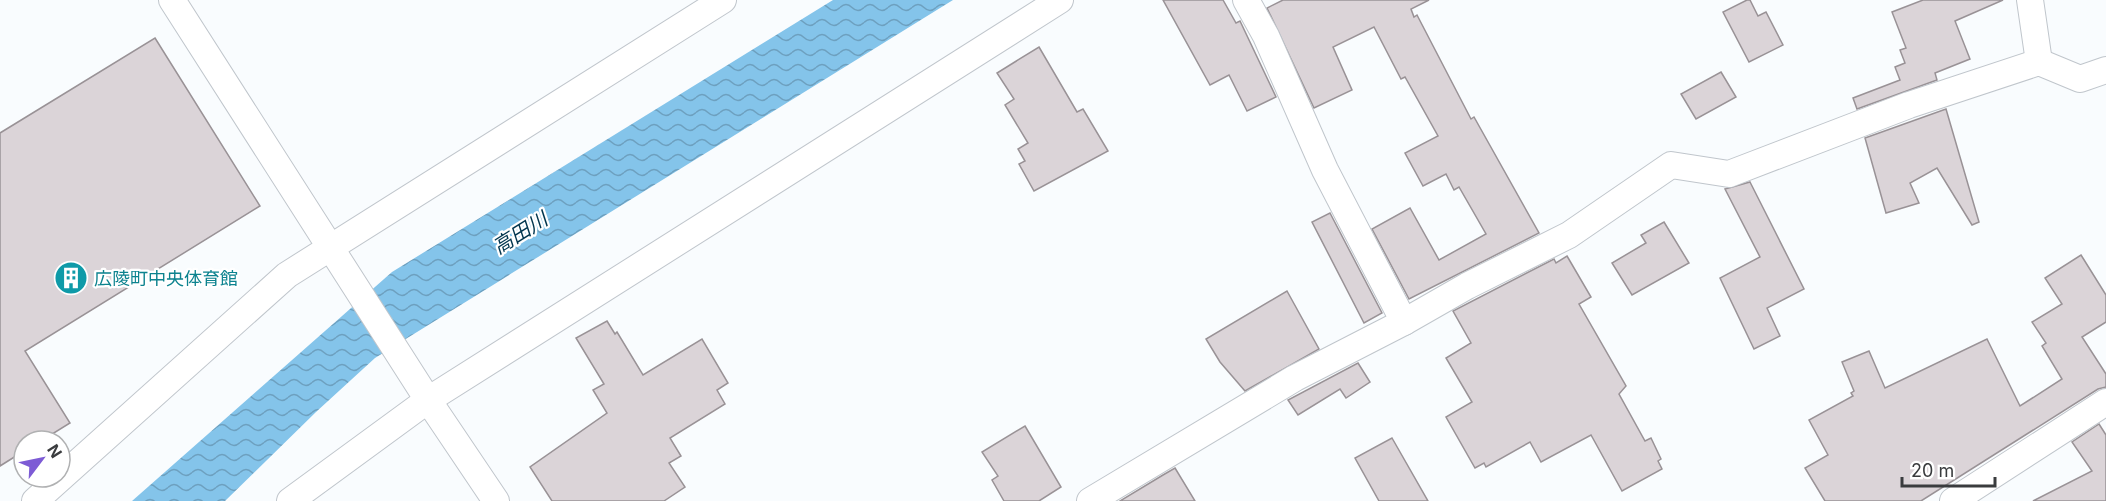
<svg xmlns="http://www.w3.org/2000/svg" width="2106" height="501" font-family="Inter,'Noto Sans JP',sans-serif">
	<style>
		.water { fill: url(#water-waves) }
		.building { fill: #dbd4d8; stroke: #999296; stroke-width: 1.5 }
		.lines { fill: none; stroke-linecap: round; stroke-linejoin: round }
		.street-casing { stroke: #c0c6cc; stroke-width: 28 }
		.street { stroke: #fff; stroke-width: 26 }
		.labels { text-anchor: middle; dominant-baseline: central; stroke-width: 4.5; stroke-linejoin: round; paint-order: stroke }
		.culture-label { font-size: 18px; fill: #0d838f; stroke: #fff; text-anchor: start }
		.water-label { font-size: 20px; font-style: italic; fill: #00354e; stroke: #fff }
	</style>
	<defs>
		<pattern id="water-waves" width="16" height="10" patternUnits="userSpaceOnUse" patternTransform="scale(1.5)"><rect width="16" height="10" fill="#84c4ea"/><path d="M0 5q4-4 8 0t8 0" fill="none" stroke="#6da0bf"/></pattern>
	</defs>
	<rect width="100%" height="100%" fill="#f9fcfe"/>
	<path class="water" d="M 833,0 L 953,0 L 375,358 L 316,412 L 225,501 L 132,501 L 392,272 Z"/>
	<g class="building">
		<path d="M 1163,0 L 1223,0 L 1236,23 L 1240,21 L 1276,97 L 1247,111 L 1229,75 L 1210,85 Z"/>
		<path d="M 1283,0 L 1429,0 L 1411,9 L 1414,17 L 1417,15 L 1471,119 L 1474,117 L 1539,233 L 1409,299 L 1372,229 L 1410,208 L 1439,260 L 1486,234 L 1459,187 L 1454,190 L 1446,174 L 1423,186 L 1405,153 L 1438,136 L 1405,77 L 1401,79 L 1374,27 L 1333,47 L 1352,90 L 1314,108 L 1267,8 Z"/>
		<path d="M 1747,0 L 1750,0 L 1758,16 L 1766,12 L 1783,45 L 1749,62 L 1723,12 Z"/>
		<path d="M 1923,0 L 2003,0 L 1955,21 L 1970,59 L 1935,73 L 1937,80 L 1857,109 L 1853,98 L 1900,80 L 1895,67 L 1905,63 L 1900,50 L 1906,48 L 1892,12 Z"/>
		<path d="M 155,38 L 260,206 L 25,351 L 70,423 L 41,441 L 24,441 L 24,451 L 0,466 L 0,133 Z"/>
		<path d="M 1039,47 L 1077,112 L 1083,109 L 1108,151 L 1034,191 L 1019,164 L 1025,161 L 1018,149 L 1028,143 L 1005,105 L 1014,99 L 997,73 Z"/>
		<path d="M 1721,72 L 1736,97 L 1696,119 L 1681,94 Z"/>
		<path d="M 1946,109 L 1979,222 L 1972,225 L 1937,168 L 1910,183 L 1919,203 L 1886,213 L 1865,138 Z"/>
		<path d="M 1750,182 L 1804,289 L 1767,308 L 1780,336 L 1754,349 L 1720,278 L 1760,257 L 1725,189 Z"/>
		<path d="M 1330,213 L 1382,313 L 1364,323 L 1312,222 Z"/>
		<path d="M 1664,222 L 1689,263 L 1632,295 L 1612,263 L 1646,243 L 1641,235 Z"/>
		<path d="M 2081,255 L 2106,295 L 2106,322 L 2082,337 L 2106,374 L 2106,387 L 2098,389 L 1921,501 L 1825,501 L 1805,468 L 1828,455 L 1809,420 L 1853,396 L 1851,393 L 1854,391 L 1842,362 L 1869,351 L 1885,388 L 1987,339 L 2020,406 L 2062,379 L 2042,346 L 2046,343 L 2032,322 L 2062,304 L 2045,278 Z"/>
		<path d="M 1567,256 L 1591,297 L 1579,304 L 1626,386 L 1619,394 L 1645,441 L 1651,438 L 1661,459 L 1658,461 L 1662,469 L 1622,491 L 1591,435 L 1541,462 L 1530,442 L 1486,467 L 1484,463 L 1475,468 L 1446,417 L 1472,402 L 1446,358 L 1471,343 L 1453,311 L 1554,259 L 1556,263 Z"/>
		<path d="M 1287,291 L 1319,349 L 1245,391 L 1220,362 L 1206,339 Z"/>
		<path d="M 607,321 L 615,334 L 617,332 L 643,375 L 702,339 L 728,383 L 717,390 L 725,404 L 670,438 L 681,456 L 669,463 L 685,487 L 664,501 L 552,501 L 530,467 L 607,413 L 593,390 L 604,384 L 576,338 Z"/>
		<path d="M 1358,363 L 1370,382 L 1346,398 L 1340,389 L 1298,415 L 1288,400 Z"/>
		<path d="M 2099,424 L 2106,435 L 2106,501 L 2033,501 L 2092,471 L 2072,442 Z"/>
		<path d="M 1025,426 L 1061,487 L 1039,501 L 1004,501 L 992,480 L 998,476 L 982,452 Z"/>
		<path d="M 1392,438 L 1428,501 L 1379,501 L 1355,458 Z"/>
		<path d="M 1175,468 L 1195,501 L 1120,501 L 1163,475 Z"/>
	</g>
	<g class="lines">
		<g class="street-casing">
			<g id="street">
				<path d="M 172,0 L 428,400 L 496,501"/>
				<path d="M 1246,0 L 1266,36 L 1325,170 L 1404,322"/>
				<path d="M 2030,0 L 2039,62"/>
				<path d="M 35,501 L 287,275 L 723,0"/>
				<path d="M 290,501 L 428,400 L 1060,0"/>
				<path d="M 1090,501 L 1295,378 L 1404,322 L 1467,286 L 1569,235 L 1671,165 L 1729,174 L 1909,105 L 2039,62 L 2080,79 L 2106,70"/>
				<path d="M 1953,501 L 2106,402"/>
			</g>
		</g>
		<use href="#street" class="street"/>
	</g>
	<defs>
		<g id="building-disc" transform="scale(1.725)"><circle r="9.5" fill="#0f9aa8" stroke="#fff"/><path d="M-4-6H4V6H1V3H-1V6H-4ZM-2.5-4.3h1.7v1.8h-1.7ZM.8-4.3h1.7v1.8H.8ZM-2.5-1h1.7V.8h-1.7ZM.8-1h1.7V.8H.8Z" fill="#fff"/></g>
	</defs>
	<g fill-rule="evenodd">
		<use href="#building-disc" x="71" y="278"/>
	</g>
	<g class="labels">
		<g class="culture-label">
			<text x="94" y="278">広陵町中央体育館</text>
		</g>
		<g class="water-label">
			<text transform="translate(520 233) rotate(-32)">高田川</text>
		</g>
	</g>
	<g transform="translate(42 459) rotate(58)"><circle r="28" fill="#ffffff" stroke="#b0b1b2" stroke-width="1.5"/>
	<path d="M0-4.5L10 22L0 15L-10 22Z" fill="#7d5bd5"/>
	<text y="-9" font-size="16" font-weight="bold" text-anchor="middle" fill="#3a3c3e">N</text>
	</g>
	<path d="M1902 477v9h93v-9" fill="none" stroke="#3a3c3e" stroke-width="3"/>
	<text x="1911" y="477" font-size="18" fill="#3a3c3e" stroke="#ffffff" stroke-width="4.5" paint-order="stroke">20 m</text>
</svg>
